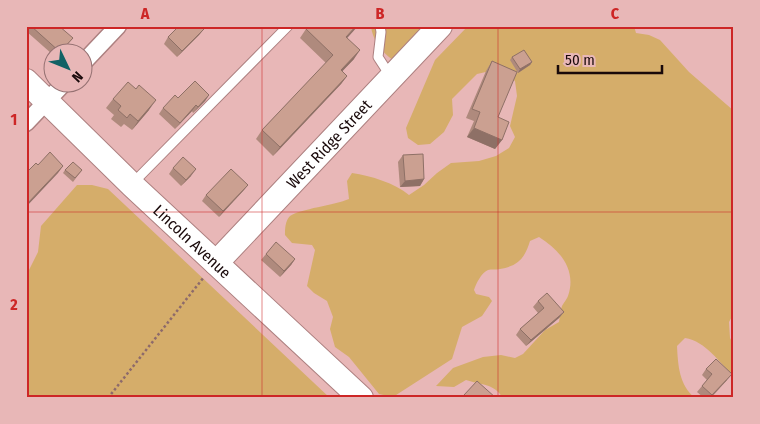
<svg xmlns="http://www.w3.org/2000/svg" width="760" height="424" font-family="'Fira Sans Condensed',sans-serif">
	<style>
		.green { fill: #d5ad6a }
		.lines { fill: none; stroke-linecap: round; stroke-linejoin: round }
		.lane-casing { stroke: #ad8080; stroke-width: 11 }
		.street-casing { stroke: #ad8080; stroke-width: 19 }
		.secondary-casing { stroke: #ad8080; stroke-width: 26 }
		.path { stroke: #8d6a6b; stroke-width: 2.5; stroke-dasharray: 2.5 2.5; stroke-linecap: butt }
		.lane { stroke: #fff; stroke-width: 9 }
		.street { stroke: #fff; stroke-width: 16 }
		.secondary { stroke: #fff; stroke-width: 24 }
		.wall { fill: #af8a7d }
		.shaded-wall { fill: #8e7066 }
		.building { fill: #cba091; stroke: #8e7066 }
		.grid { fill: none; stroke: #cd2626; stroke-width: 1; stroke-opacity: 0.55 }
		.labels { text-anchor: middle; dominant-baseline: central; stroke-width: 4; stroke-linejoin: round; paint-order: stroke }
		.street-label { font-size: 16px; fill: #19090a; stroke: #e8b7b7 }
		.neatline { fill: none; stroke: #cd2626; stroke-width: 2 }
		.grid-label { font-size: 16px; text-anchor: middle; font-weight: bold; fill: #cd2626 }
	</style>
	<rect width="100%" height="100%" fill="#e8b7b7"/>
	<g class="green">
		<path d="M 371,26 L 433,26 L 393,60 C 382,53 372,39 371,26 Z"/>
		<path d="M 468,26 L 634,26 L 636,33 L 649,35 L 660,40 L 689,72 L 734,111 L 734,313 L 729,322 L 730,338 L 734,345 L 734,376 C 719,363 706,341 685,338 L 677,346 C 678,365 679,385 695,398 L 503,398 C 494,383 480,385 466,380 L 454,387 L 436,386 L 453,368 L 483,357 L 501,355 L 515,358 L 523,354 L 545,330 L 559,322 C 560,317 560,311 562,306 C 564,302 567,299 568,296 C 577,270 560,250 539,237 L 530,241 C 525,258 518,266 500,269 C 496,270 491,269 488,270 C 481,273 476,284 474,290 L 476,294 L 489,297 L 492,301 L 482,316 L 462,327 L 452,359 L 393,397 L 379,394 L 349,357 L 335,347 L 330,329 L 333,317 L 327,301 L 314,293 L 307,286 L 315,250 L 312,245 L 292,243 L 285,235 C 285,229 285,221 290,216 C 300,209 335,205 349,199 L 347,181 L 352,173 C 371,176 395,183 409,195 L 424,185 L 437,173 L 451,163 L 479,161 L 496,156 L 509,148 L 515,137 L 510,126 L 517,96 L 515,81 L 499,69 L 477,74 L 452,99 L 453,115 L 444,132 L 430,144 L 418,145 L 408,138 L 406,128 L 435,60 Z"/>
		<path d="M 77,185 L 92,185 L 108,189 L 330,398 L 26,398 L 26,271 L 29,270 L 38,252 L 41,226 Z"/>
	</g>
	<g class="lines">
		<g class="lane-casing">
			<g id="lane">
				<path d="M 380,26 L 381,32 L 378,57 L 391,77"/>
				<path d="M 132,184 L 288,26"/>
			</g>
		</g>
		<g class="street-casing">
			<g id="street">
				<path d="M 82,64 L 118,26"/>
				<path d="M 26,123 L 65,82"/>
			</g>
		</g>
		<g class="secondary-casing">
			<g id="secondary">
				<path id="s1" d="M 26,81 L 132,185 L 361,398"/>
				<path id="s2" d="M 216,263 L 440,26"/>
			</g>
		</g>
		<path class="path" d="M 108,398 L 204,277"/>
		<use href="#lane" class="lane"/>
		<use href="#street" class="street"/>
		<use href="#secondary" class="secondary"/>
	</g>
	<g class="wall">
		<path d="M 26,26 L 47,26 L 50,29 L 73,38 L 61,52 L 52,52 L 52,54 L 26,31 Z"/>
		<path d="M 204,29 L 199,35 L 177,57 L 164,44 L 168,37 Z"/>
		<path d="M 306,29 L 347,38 L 354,59 L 342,71 L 347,76 L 341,84 L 273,156 L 256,139 L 262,130 L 326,63 L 300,38 Z"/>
		<path d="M 512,57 L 532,62 L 530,65 L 518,73 L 510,60 Z"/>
		<path d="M 492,61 L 498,117 L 502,140 L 495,149 L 467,137 L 474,121 L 466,118 L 486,71 Z"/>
		<path d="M 209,95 L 205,101 L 193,113 L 192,111 L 175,129 L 159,114 L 163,108 L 178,98 Z"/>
		<path d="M 113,99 L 149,110 L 132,130 L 124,124 L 121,127 L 111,119 L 114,115 L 106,108 Z"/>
		<path d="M 403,155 L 424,179 L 420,186 L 400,187 L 398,162 Z"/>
		<path d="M 173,168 L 191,176 L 181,186 L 169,174 Z"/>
		<path d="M 65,170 L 82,170 L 73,182 L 63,173 Z"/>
		<path d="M 248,185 L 243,191 L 219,217 L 202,201 L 206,195 Z"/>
		<path d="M 266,254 L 295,259 L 291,265 L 280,277 L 261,260 Z"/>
		<path d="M 538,301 L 564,312 L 559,318 L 526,346 L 516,335 L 520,329 L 538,313 L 533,307 Z"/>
		<path d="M 706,369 L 727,380 L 711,398 L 704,398 L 697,392 L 707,380 L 702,375 Z"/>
	</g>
	<g class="shaded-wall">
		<path d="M 356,26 L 358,26 L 340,46 L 346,37 Z"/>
		<path d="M 204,29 L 199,35 L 177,57 L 182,51 Z"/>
		<path d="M 360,50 L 354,59 L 335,79 L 341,70 Z"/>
		<path d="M 532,62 L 530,65 L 518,73 L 520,69 Z"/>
		<path d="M 347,76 L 341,84 L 273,156 L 280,147 Z"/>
		<path d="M 209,95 L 205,101 L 193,113 L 198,107 Z"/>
		<path d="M 156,100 L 149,110 L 132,130 L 138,121 Z"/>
		<path d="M 196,105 L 192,111 L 175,129 L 180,123 Z"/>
		<path d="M 474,128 L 502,140 L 495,149 L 467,137 Z"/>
		<path d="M 63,166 L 58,173 L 26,207 L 26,205 Z"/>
		<path d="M 196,169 L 191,176 L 181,186 L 186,180 Z"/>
		<path d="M 424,179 L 420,186 L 400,187 L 405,181 Z"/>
		<path d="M 248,185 L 243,191 L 219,217 L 223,211 Z"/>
		<path d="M 295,259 L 291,265 L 280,277 L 284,271 Z"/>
		<path d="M 564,312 L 559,318 L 526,346 L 531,340 Z"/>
		<path d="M 732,374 L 727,380 L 710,398 L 712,395 Z"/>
	</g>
	<g class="building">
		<path d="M 31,26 L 47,26 L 50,29 L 53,26 L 59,26 L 73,38 L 60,52 Z"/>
		<path d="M 179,26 L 201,26 L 204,29 L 182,51 L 168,37 Z"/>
		<path d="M 308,26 L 356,26 L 346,37 L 360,50 L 341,70 L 347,76 L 280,147 L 262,130 L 333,55 L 306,29 Z"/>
		<path d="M 524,50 L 532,62 L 520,69 L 512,57 Z"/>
		<path d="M 492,61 L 517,72 L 498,117 L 509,122 L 502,140 L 474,128 L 480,112 L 472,109 Z"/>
		<path d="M 195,81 L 209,95 L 198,107 L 196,105 L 180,123 L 163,108 L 175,95 L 178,98 Z"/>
		<path d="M 128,82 L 136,89 L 139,85 L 156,100 L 138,121 L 130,114 L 127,118 L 118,110 L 121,106 L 113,99 Z"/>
		<path d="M 50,152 L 63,166 L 26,205 L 26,173 L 36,163 L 38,165 Z"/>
		<path d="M 423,154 L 424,179 L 405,181 L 403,155 Z"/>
		<path d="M 183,157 L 196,169 L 186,180 L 173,168 Z"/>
		<path d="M 73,162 L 82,170 L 75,178 L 65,170 Z"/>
		<path d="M 231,169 L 248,185 L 223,211 L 206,195 Z"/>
		<path d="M 276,242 L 295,259 L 284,271 L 266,254 Z"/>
		<path d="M 547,293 L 564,312 L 531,340 L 520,329 L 544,308 L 538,301 Z"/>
		<path d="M 716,359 L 732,374 L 712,395 L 702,386 L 712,374 L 706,369 Z"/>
		<path d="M 477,381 L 496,398 L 468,398 L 464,395 Z"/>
	</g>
	<path class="grid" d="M 262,26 L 262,398M 498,26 L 498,398M 26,212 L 734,212"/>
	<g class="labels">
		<g class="street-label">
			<text stroke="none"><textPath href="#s2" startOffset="164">West Ridge Street</textPath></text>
			<text stroke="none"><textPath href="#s1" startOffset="231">Lincoln Avenue</textPath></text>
		</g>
	</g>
	<rect width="760" height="424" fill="none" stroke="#e8b7b7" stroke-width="55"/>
	<g transform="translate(68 68) rotate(133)"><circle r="24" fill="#e8b7b7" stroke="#957172"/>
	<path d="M0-4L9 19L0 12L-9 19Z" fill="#116265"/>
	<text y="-8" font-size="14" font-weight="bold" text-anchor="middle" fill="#19090a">N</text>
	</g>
	<path d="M558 65v8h104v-8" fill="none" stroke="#19090a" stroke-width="2.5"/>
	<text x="565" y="65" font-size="15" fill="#19090a" stroke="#e8b7b7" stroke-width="4" paint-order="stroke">50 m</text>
	<rect x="28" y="28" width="704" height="368" class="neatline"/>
	<g class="grid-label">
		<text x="145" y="19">A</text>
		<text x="380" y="19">B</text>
		<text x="615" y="19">C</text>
		<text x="14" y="125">1</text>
		<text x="14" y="310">2</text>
	</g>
</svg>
